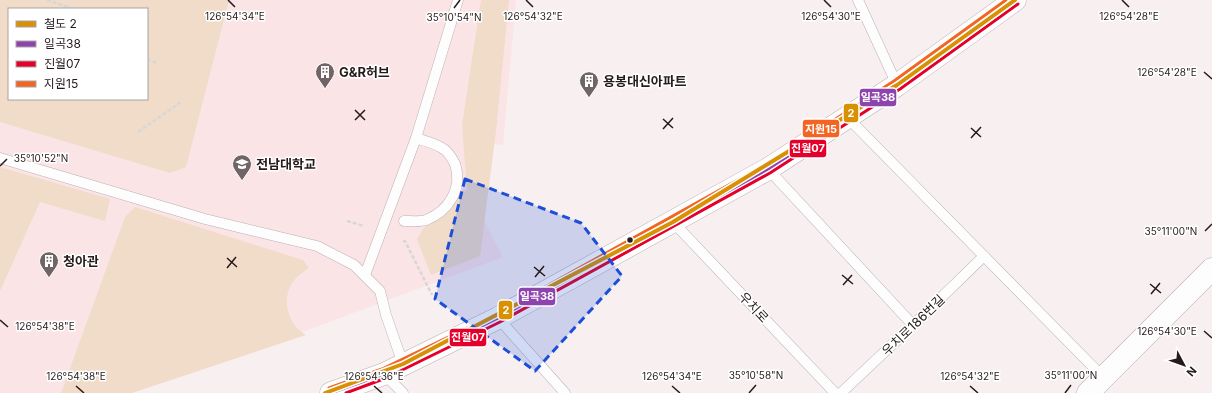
<svg xmlns="http://www.w3.org/2000/svg" width="1212" height="393" font-family="Inter,'Noto Sans KR',sans-serif">
	<style>
		.built { fill: #fbe4e6; fill-rule: evenodd }
		.green { fill: #f0dcc9; fill-rule: evenodd }
		.lines { fill: none; stroke-linecap: round; stroke-linejoin: round }
		.lane-casing { stroke: #bab1b1; stroke-width: 11 }
		.secondary-casing { stroke: #bab1b1; stroke-width: 23 }
		.path { stroke: #d9d6d6; stroke-width: 2.5; stroke-dasharray: 4 2; stroke-linecap: butt }
		.lane { stroke: #fefdfd; stroke-width: 10 }
		.secondary { stroke: #fefdfd; stroke-width: 22 }
		.bus-1-casing { stroke: #fff; stroke-width: 6 }
		.bus-2-casing { stroke: #fff; stroke-width: 6 }
		.bus-3-casing { stroke: #fff; stroke-width: 6 }
		.bus-1 { stroke: #8e44ad; stroke-width: 3 }
		.bus-2 { stroke: #e4002b; stroke-width: 3 }
		.bus-3 { stroke: #f26522; stroke-width: 3 }
		.rail-1-casing { stroke: #fff; stroke-width: 7 }
		.rail-1 { stroke: #d89104; stroke-width: 4 }
		.marked { fill: #1d4ed8; fill-opacity: 0.2; stroke: #1d4ed8; stroke-width: 3; stroke-dasharray: 8 5; stroke-linejoin: round }
		.ticks { fill: none; stroke: #261a1b; stroke-width: 1.5 }
		.bus-dot { fill: #261a1b; stroke: #fff; stroke-width: 1.5 }
		.labels { text-anchor: middle; dominant-baseline: central; stroke-width: 3; stroke-linejoin: round; paint-order: stroke }
		.poi-label { font-size: 13px; font-weight: bold; fill: #261a1b; stroke: #fff; text-anchor: start }
		.street-label { font-size: 13px; fill: #261a1b; stroke: #fff }
		.ticks-label { font-size: 10px; text-anchor: middle; fill: #261a1b; stroke: #fff; stroke-width: 3; stroke-linejoin: round; paint-order: stroke }
		.line-badge { stroke: #fff; stroke-width: 1.5 }
		.badge-label { font-size: 11px; text-anchor: middle; font-weight: bold; fill: #fff }
	</style>
	<rect width="100%" height="100%" fill="#f8f0f0"/>
	<path class="built" d="M 0,0 L 516,0 L 503,145 L 486,143 L 482,217 L 503,257 L 193,373 L 132,393 L 0,393 ZM 9,9 L 147,9 L 147,99 L 9,99 Z"/>
	<g class="green">
		<path d="M 0,0 L 229,0 L 186,167 L 170,173 L 0,122 ZM 9,9 L 147,9 L 147,99 L 9,99 Z"/>
		<path d="M 481,0 L 509,0 L 496,131 L 480,256 L 431,275 L 417,239 L 423,229 L 467,190 L 462,125 Z"/>
		<path d="M 0,167 L 110,199 L 105,221 L 40,202 L 0,291 Z"/>
		<path d="M 135,207 L 303,260 L 309,268 C 303,272 296,277 292,283 C 281,301 288,325 306,335 L 132,393 L 61,393 L 125,217 Z"/>
	</g>
	<g class="lines">
		<g class="lane-casing">
			<g id="lane">
				<path d="M 858,0 L 897,85"/>
				<path d="M 848,118 L 1104,378"/>
				<path d="M 0,158 L 205,219 L 317,246 L 354,265 L 380,291 L 386,315 L 403,364"/>
				<path d="M 768,169 L 913,325"/>
				<path d="M 404,221 C 411,221 420,222 426,220 C 449,211 463,188 455,164 C 452,158 448,151 442,148 C 434,143 424,141 416,138"/>
				<path d="M 673,222 L 835,393"/>
				<path d="M 365,275 L 416,138 L 458,0"/>
				<path d="M 498,318 L 565,393"/>
				<path d="M 384,374 L 403,393"/>
				<path d="M 841,393 L 913,325 L 984,256"/>
			</g>
		</g>
		<g class="secondary-casing">
			<g id="secondary">
				<path d="M 331,393 L 384,374 L 498,318 L 768,169 L 897,85 L 1015,0"/>
				<path d="M 1088,393 L 1212,269"/>
			</g>
		</g>
		<g class="path">
			<path d="M 47,0 L 68,7 L 71,9"/>
			<path d="M 147,59 L 156,63"/>
			<path d="M 138,132 L 181,102"/>
			<path d="M 347,221 L 364,226"/>
			<path d="M 403,241 L 405,241 L 432,295"/>
		</g>
		<use href="#lane" class="lane"/>
		<use href="#secondary" class="secondary"/>
		<g class="bus-1-casing">
			<path id="bus-1" d="M 331,393 L 384,374 L 498,318 L 768,169 L 897,85 L 1015,0"/>
		</g>
		<g class="bus-2-casing">
			<path id="bus-2" d="M 346,393 L 386,378 L 500,322 L 770,173 L 900,89 L 1018,4"/>
		</g>
		<g class="bus-3-casing">
			<path id="bus-3" d="M 329,388 L 382,369 L 496,314 L 765,165 L 894,81 L 1006,0"/>
		</g>
		<use href="#bus-1" class="bus-1"/>
		<use href="#bus-2" class="bus-2"/>
		<use href="#bus-3" class="bus-3"/>
		<g class="rail-1-casing">
			<path id="rail-1" d="M 325,393 L 403,364 L 673,222 L 897,85 L 1015,0"/>
		</g>
		<use href="#rail-1" class="rail-1"/>
	</g>
	<path class="marked" d="M 465,179 L 581,223 L 622,276 L 535,371 L 435,299 Z"/>
	<path class="ticks" d="M 228,0 L 235,7M 526,0 L 533,7M 824,0 L 831,7M 1122,0 L 1129,7M 454,8 L 460,0M 1204,72 L 1212,79M 355,110 L 365,120M 663,119 L 673,128M 355,120 L 365,110M 971,128 L 981,137M 663,129 L 673,118M 971,138 L 981,127M 0,166 L 7,159M 1205,231 L 1212,224M 227,258 L 237,267M 534,267 L 545,276M 227,268 L 236,257M 842,275 L 853,284M 535,277 L 544,266M 1150,284 L 1161,293M 843,285 L 852,275M 1151,294 L 1160,283M 0,320 L 8,327M 1204,331 L 1212,338M 76,386 L 84,393M 374,386 L 382,393M 672,386 L 680,393M 970,386 L 978,393M 749,393 L 756,385M 1065,393 L 1071,385"/>
	<defs>
		<g id="building-pin" transform="scale(1)"><path d="M0 17L-7.5 6A9.5 9.5 0 1 1 7.5 6Z" fill="#706566" stroke="#fff"/><path d="M-4-6H4V6H1V3H-1V6H-4ZM-2.5-4.3h1.7v1.8h-1.7ZM.8-4.3h1.7v1.8H.8ZM-2.5-1h1.7V.8h-1.7ZM.8-1h1.7V.8H.8Z" fill="#fff"/></g>
		<g id="university-pin" transform="scale(1)"><path d="M0 17L-7.5 6A9.5 9.5 0 1 1 7.5 6Z" fill="#706566" stroke="#fff"/><path d="M0-5L7-2L0 1L-7-2ZM-4 1L0 2.5L4 1V4Q0 6-4 4Z" fill="#fff"/></g>
	</defs>
	<g fill-rule="evenodd">
		<use href="#building-pin" x="325" y="72"/>
		<use href="#building-pin" x="589" y="81"/>
		<use href="#university-pin" x="242" y="164"/>
		<use href="#building-pin" x="49" y="261"/>
	</g>
	<circle class="bus-dot" cx="630" cy="240" r="3.5"/>
	<g class="labels">
		<g class="poi-label">
			<text x="339" y="72">G&amp;R허브</text>
			<text x="603" y="81">용봉대신아파트</text>
			<text x="256" y="164">전남대학교</text>
			<text x="63" y="261">청아관</text>
		</g>
		<g class="street-label">
			<text transform="translate(754 307) rotate(47)">우치로</text>
			<text transform="translate(913 325) rotate(-44)">우치로186번길</text>
		</g>
	</g>
	<g class="ticks-label">
		<text x="235" y="20">126°54'34"E</text>
		<text x="533" y="20">126°54'32"E</text>
		<text x="831" y="20">126°54'30"E</text>
		<text x="1129" y="20">126°54'28"E</text>
		<text x="454" y="21">35°10'54"N</text>
		<text x="1167" y="76">126°54'28"E</text>
		<text x="41" y="162">35°10'52"N</text>
		<text x="1171" y="235">35°11'00"N</text>
		<text x="45" y="330">126°54'38"E</text>
		<text x="1167" y="335">126°54'30"E</text>
		<text x="756" y="379">35°10'58"N</text>
		<text x="1071" y="379">35°11'00"N</text>
		<text x="76" y="380">126°54'38"E</text>
		<text x="374" y="380">126°54'36"E</text>
		<text x="672" y="380">126°54'34"E</text>
		<text x="970" y="380">126°54'32"E</text>
	</g>
	<g class="line-badge">
		<rect x="859" y="88" width="38" height="19" rx="4" fill="#8e44ad"/>
		<rect x="843" y="103" width="16" height="20" rx="4" fill="#d89104"/>
		<rect x="802" y="119" width="38" height="19" rx="4" fill="#f26522"/>
		<rect x="789" y="139" width="38" height="19" rx="4" fill="#e4002b"/>
		<rect x="518" y="287" width="38" height="19" rx="4" fill="#8e44ad"/>
		<rect x="498" y="300" width="15" height="20" rx="4" fill="#d89104"/>
		<rect x="449" y="328" width="38" height="19" rx="4" fill="#e4002b"/>
	</g>
	<g class="badge-label">
		<text x="878" y="101">일곡38</text>
		<text x="851" y="117">2</text>
		<text x="821" y="133">지원15</text>
		<text x="808" y="152">진월07</text>
		<text x="537" y="300">일곡38</text>
		<text x="506" y="314">2</text>
		<text x="468" y="341">진월07</text>
	</g>
	<rect x="8" y="8" width="140" height="92" fill="#ffffff" stroke="#a8a3a4"/>
	<rect x="16" y="21" width="20" height="6" fill="#d89104" stroke="#a8a3a4"/>
	<text x="44" y="28" font-size="12" fill="#261a1b">철도 2</text>
	<rect x="16" y="41" width="20" height="6" fill="#8e44ad" stroke="#a8a3a4"/>
	<text x="44" y="48" font-size="12" fill="#261a1b">일곡38</text>
	<rect x="16" y="61" width="20" height="6" fill="#e4002b" stroke="#a8a3a4"/>
	<text x="44" y="68" font-size="12" fill="#261a1b">진월07</text>
	<rect x="16" y="81" width="20" height="6" fill="#f26522" stroke="#a8a3a4"/>
	<text x="44" y="88" font-size="12" fill="#261a1b">지원15</text>
	<g transform="translate(1184 365) rotate(131)" stroke="#ffffff" stroke-width="3" paint-order="stroke">
	<path d="M0-3L7 15L0 10L-7 15Z" fill="#261a1b"/>
	<text y="-6" font-size="11" font-weight="bold" text-anchor="middle" fill="#261a1b">N</text>
	</g>
</svg>
